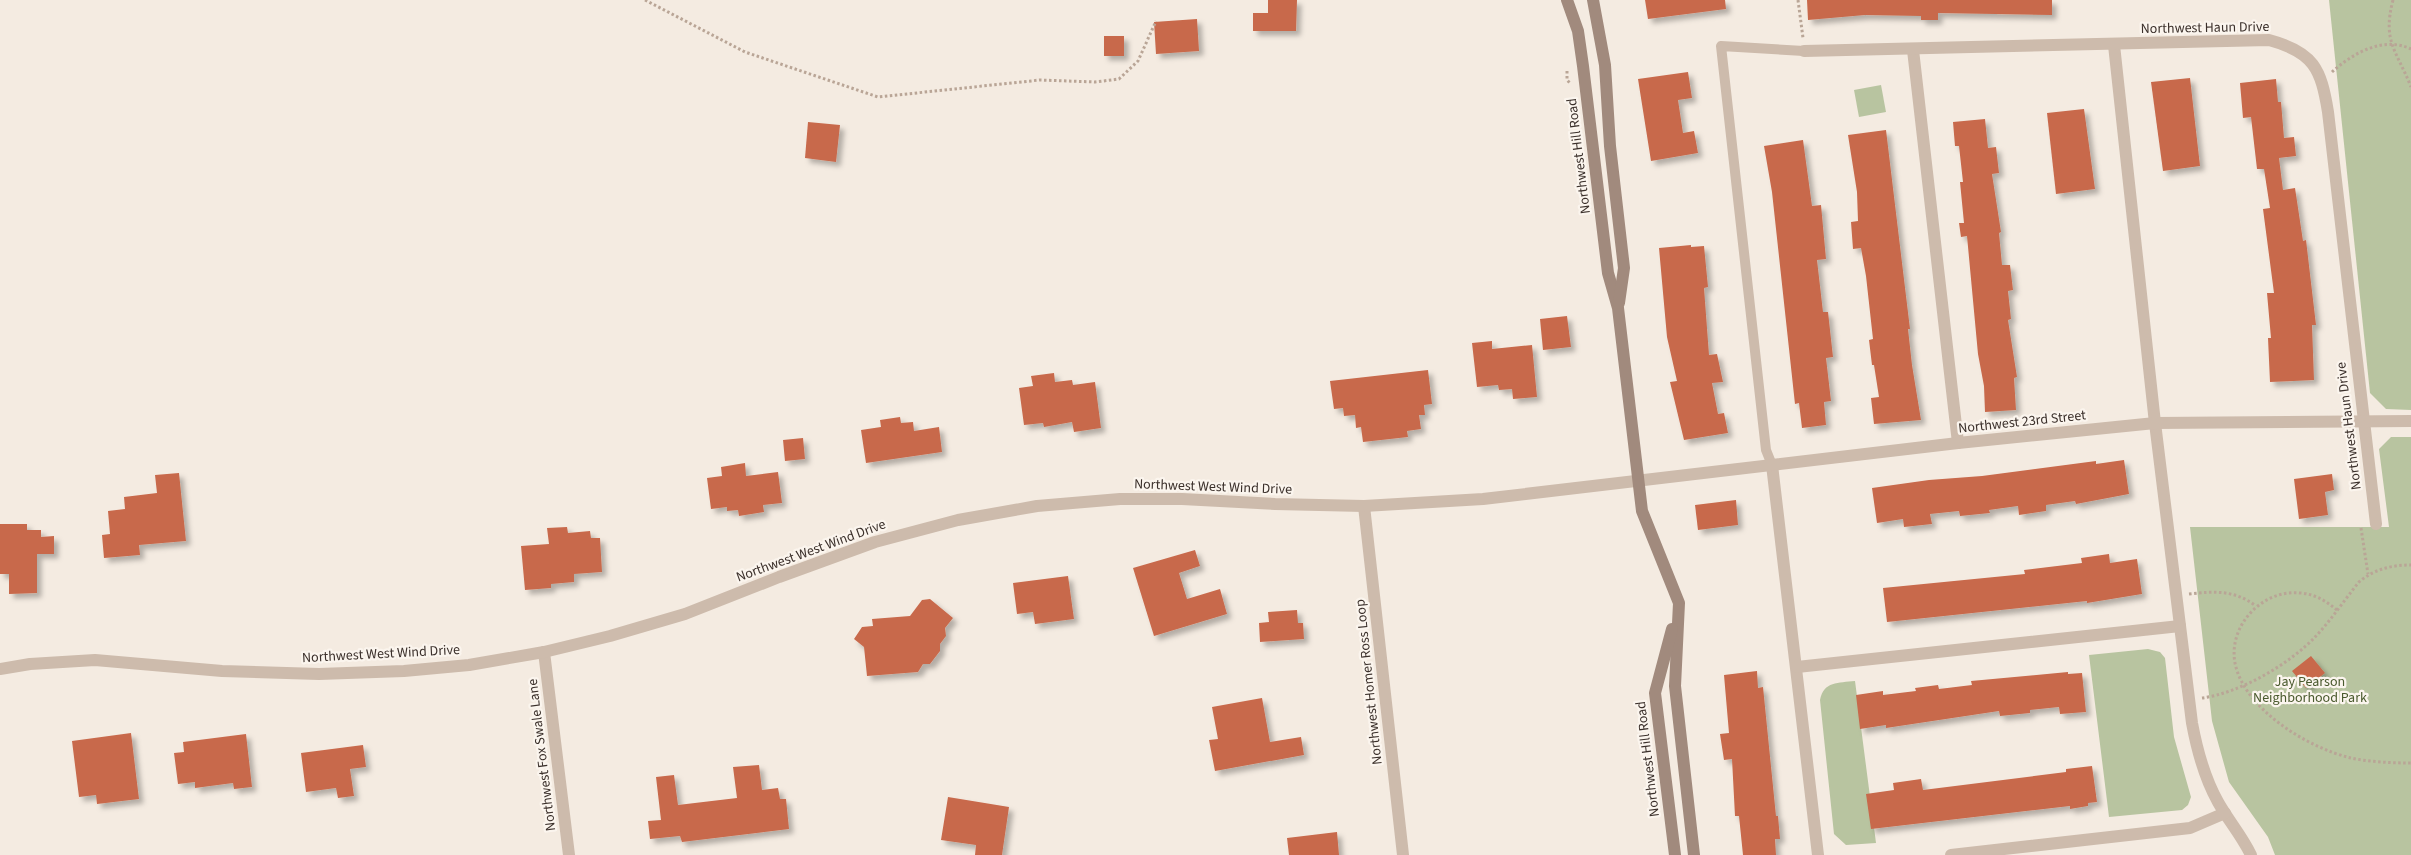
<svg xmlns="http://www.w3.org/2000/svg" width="2411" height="855" font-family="'Source Sans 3',sans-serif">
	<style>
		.green { fill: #b8c4a0 }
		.building { fill: #c8694b; filter: url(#shadow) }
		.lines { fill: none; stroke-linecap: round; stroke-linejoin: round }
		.path { stroke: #b9a596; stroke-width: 3; stroke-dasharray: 2.5 2.5; stroke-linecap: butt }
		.service { stroke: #cdbbac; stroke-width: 10 }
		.minor { stroke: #cdbbac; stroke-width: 12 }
		.secondary { stroke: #a18a7d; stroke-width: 12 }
		.labels { text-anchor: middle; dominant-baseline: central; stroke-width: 4.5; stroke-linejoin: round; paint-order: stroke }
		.street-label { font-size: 14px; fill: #3b302b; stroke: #fbf5ee }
		.park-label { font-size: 14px; fill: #4a5a2e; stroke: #fbf5ee }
	</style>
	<defs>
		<filter id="shadow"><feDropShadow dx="4.5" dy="4.5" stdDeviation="2.5" flood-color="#0004"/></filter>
	</defs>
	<rect width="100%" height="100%" fill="#f4ebe1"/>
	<g class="green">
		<path d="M 2329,0 L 2411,0 L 2411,410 L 2386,409 L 2370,393 Z"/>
		<path d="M 1881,85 L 1886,112 L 1859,117 L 1854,90 Z"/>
		<path d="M 2391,437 L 2411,437 L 2411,855 L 2275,855 L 2268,837 L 2229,782 L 2212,721 L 2190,527 L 2389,527 L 2379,449 Z"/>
		<path d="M 2148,649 L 2160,652 L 2165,658 L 2174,737 L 2191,797 L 2188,805 L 2182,810 L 2109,817 L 2089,655 Z"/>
		<path d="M 1855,681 L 1876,843 L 1846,845 L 1834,834 L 1820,700 C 1824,681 1838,683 1855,681 Z"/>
	</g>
	<g class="building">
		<path d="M 1268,0 L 1297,0 L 1296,31 L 1253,31 L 1253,13 L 1268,13 Z"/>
		<path d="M 1645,0 L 1725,0 L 1726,9 L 1648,19 Z"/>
		<path d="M 1807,0 L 2052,0 L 2052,15 L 1938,13 L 1938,20 L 1921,20 L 1921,16 L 1865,15 L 1808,20 Z"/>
		<path d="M 1197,19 L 1199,51 L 1156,54 L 1154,22 Z"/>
		<rect x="1104" y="36" width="20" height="20"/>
		<path d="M 1688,72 L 1692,98 L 1678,100 L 1683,133 L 1694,131 L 1698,153 L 1651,161 L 1638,79 Z"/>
		<path d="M 2190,78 L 2200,166 L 2163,171 L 2151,82 Z"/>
		<path d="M 2276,79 L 2278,102 L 2281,102 L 2284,138 L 2294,137 L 2296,156 L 2279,158 L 2283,190 L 2295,188 L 2303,241 L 2306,240 L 2316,325 L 2312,325 L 2314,380 L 2270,382 L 2268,338 L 2271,338 L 2267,293 L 2274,293 L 2263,209 L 2270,208 L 2264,169 L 2257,169 L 2251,117 L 2243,118 L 2240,83 Z"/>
		<path d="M 2084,109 L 2095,189 L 2056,194 L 2047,113 Z"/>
		<path d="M 1985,119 L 1988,148 L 1996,147 L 1999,173 L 1992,174 L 2001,232 L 1999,233 L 2002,265 L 2010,265 L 2013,290 L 2008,291 L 2011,319 L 2008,320 L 2017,377 L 2014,378 L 2016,410 L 1985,412 L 1984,386 L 1978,354 L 1967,236 L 1961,237 L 1959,223 L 1964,223 L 1960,182 L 1963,182 L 1959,146 L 1955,146 L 1953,122 Z"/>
		<path d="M 808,122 L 840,125 L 836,162 L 805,158 Z"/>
		<path d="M 1886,130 L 1910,329 L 1908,329 L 1912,365 L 1921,420 L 1874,424 L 1871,398 L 1879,397 L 1874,365 L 1872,365 L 1869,340 L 1873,339 L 1866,276 L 1861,248 L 1853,249 L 1851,222 L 1858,221 L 1857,192 L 1848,135 Z"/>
		<path d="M 1803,140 L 1812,206 L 1821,205 L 1826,259 L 1817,260 L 1823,312 L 1828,312 L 1833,357 L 1826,358 L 1831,401 L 1824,402 L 1826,425 L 1802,428 L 1799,403 L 1795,404 L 1772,192 L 1764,146 Z"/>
		<path d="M 1691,245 L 1691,247 L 1704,246 L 1708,287 L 1704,288 L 1709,355 L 1717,354 L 1723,382 L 1712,383 L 1718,414 L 1724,413 L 1728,433 L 1684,440 L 1670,382 L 1677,381 L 1667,337 L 1659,248 Z"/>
		<path d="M 1567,316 L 1571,347 L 1543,350 L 1540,319 Z"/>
		<path d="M 1492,341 L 1492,349 L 1532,345 L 1537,397 L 1513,399 L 1512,389 L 1499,390 L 1498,385 L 1477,387 L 1472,343 Z"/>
		<path d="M 1428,370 L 1432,404 L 1424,405 L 1425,415 L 1419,415 L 1421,429 L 1407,431 L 1408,437 L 1363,442 L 1361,427 L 1356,428 L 1355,415 L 1344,416 L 1343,408 L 1334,409 L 1330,381 Z"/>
		<path d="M 1054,373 L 1055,382 L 1072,380 L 1073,385 L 1095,382 L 1101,428 L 1074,432 L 1072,422 L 1044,427 L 1043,423 L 1024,425 L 1019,388 L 1033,386 L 1031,376 Z"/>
		<path d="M 900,417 L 901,423 L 913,422 L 914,431 L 939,427 L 942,452 L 866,463 L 861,430 L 881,427 L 880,420 Z"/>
		<path d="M 803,438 L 805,459 L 785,461 L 783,440 Z"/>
		<path d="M 2124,460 L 2129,494 L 2076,504 L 2075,501 L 2046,505 L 2046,511 L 2019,515 L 2018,506 L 1989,510 L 1990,513 L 1960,516 L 1959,511 L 1930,514 L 1932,524 L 1904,527 L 1903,519 L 1877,523 L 1872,488 L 1929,480 L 1982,476 L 2096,461 L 2096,464 Z"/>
		<path d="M 745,463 L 746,476 L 778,472 L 782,503 L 763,505 L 764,512 L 739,516 L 738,510 L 727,511 L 727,507 L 711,509 L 707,478 L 722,476 L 721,467 Z"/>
		<path d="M 179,473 L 186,541 L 139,545 L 140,555 L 104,558 L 102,535 L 110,534 L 108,511 L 125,509 L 124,497 L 157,493 L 155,475 Z"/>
		<path d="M 2332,474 L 2334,490 L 2325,492 L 2328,515 L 2299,519 L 2294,479 Z"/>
		<path d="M 1736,500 L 1738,525 L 1698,530 L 1695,505 Z"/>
		<path d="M 0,524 L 27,524 L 27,530 L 41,530 L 41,537 L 54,536 L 54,554 L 37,554 L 37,593 L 9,594 L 9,574 L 0,574 Z"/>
		<path d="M 567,527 L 568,533 L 590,531 L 591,538 L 600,538 L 602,572 L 574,574 L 574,582 L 551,584 L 551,588 L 525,590 L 521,546 L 549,544 L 547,528 Z"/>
		<path d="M 1195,550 L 1200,566 L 1179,573 L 1187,599 L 1220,589 L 1227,614 L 1154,636 L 1133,568 Z"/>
		<path d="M 2109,554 L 2110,563 L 2137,559 L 2142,594 L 2087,603 L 2087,601 L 1887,622 L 1883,588 L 2025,574 L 2024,570 L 2082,563 L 2081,558 Z"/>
		<path d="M 1068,576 L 1074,619 L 1035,624 L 1033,612 L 1017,614 L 1013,583 Z"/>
		<path d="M 930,599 L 953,618 L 945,628 L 946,636 L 940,644 L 940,651 L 930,664 L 923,664 L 918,672 L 867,676 L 864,647 L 854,639 L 862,627 L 873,626 L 872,619 L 910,616 L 922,600 Z"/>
		<path d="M 1297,610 L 1298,623 L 1303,623 L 1304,639 L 1260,642 L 1259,623 L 1269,622 L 1268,612 Z"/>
		<path d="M 2311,656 L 2325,673 L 2306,688 L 2292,671 Z"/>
		<path d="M 1757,671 L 1758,688 L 1763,687 L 1776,816 L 1778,816 L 1780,839 L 1775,839 L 1776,855 L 1743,855 L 1739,816 L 1735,816 L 1732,759 L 1724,760 L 1720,734 L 1729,733 L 1724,675 Z"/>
		<path d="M 2068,672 L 2068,674 L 2082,673 L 2086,712 L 2060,714 L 2059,707 L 2030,710 L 2030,713 L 2000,716 L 1999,711 L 1886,728 L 1886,725 L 1860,729 L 1856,695 L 1883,691 L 1883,695 L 1916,691 L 1915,688 L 1938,685 L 1939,689 L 1972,685 L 1971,681 Z"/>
		<path d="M 1262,698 L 1270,742 L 1301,737 L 1304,755 L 1215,771 L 1209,740 L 1218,739 L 1212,707 Z"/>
		<path d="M 131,733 L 139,799 L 97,804 L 96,795 L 79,797 L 72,741 Z"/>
		<path d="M 246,734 L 252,787 L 234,789 L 233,783 L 195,788 L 195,782 L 178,784 L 174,753 L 184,752 L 183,742 Z"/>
		<path d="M 363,745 L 366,767 L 350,769 L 354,796 L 338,798 L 336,788 L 306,792 L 301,753 Z"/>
		<path d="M 759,765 L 762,790 L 778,788 L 780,799 L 786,799 L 789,829 L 682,842 L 680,836 L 650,839 L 648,821 L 661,820 L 656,777 L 674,775 L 678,805 L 737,798 L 733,767 Z"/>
		<path d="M 2092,766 L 2097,802 L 2088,803 L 2088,806 L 2070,809 L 2070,806 L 1871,829 L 1866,794 L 1894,790 L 1893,783 L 1921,779 L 1923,790 L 2066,772 L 2066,769 Z"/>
		<path d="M 948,797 L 1009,807 L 1002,855 L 975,855 L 976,845 L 941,840 Z"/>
		<path d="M 1337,832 L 1339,855 L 1289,855 L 1287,838 Z"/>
	</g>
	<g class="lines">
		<g class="path">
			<path d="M 645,0 L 745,52 L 878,97 L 1040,80 L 1095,82 L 1119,79 L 1138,61 L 1156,21"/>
			<path d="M 1798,0 L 1803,38"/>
			<path d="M 2393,0 C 2382,42 2397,51 2411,87"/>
			<path d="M 1567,71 L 1567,80 L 1570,83"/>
			<path d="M 2332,72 C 2353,53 2383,36 2411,49"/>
			<path d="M 2361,528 L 2368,574"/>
			<path d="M 2189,594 C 2214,591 2235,590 2256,606"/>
			<path d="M 2337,610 C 2326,601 2315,594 2300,593 C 2263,589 2228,625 2235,663 C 2244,709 2308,748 2351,758 C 2370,762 2391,763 2411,763"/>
			<path d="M 2202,698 C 2240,693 2290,664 2316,636 C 2332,619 2345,599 2359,582 C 2374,569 2392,565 2411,565"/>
		</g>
		<path class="service" d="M 1772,465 L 1766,450 L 1721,46 L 1804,51"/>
		<g class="minor">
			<path d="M 2114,45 L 2155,423 L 2192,723 C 2197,750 2204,777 2218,802 C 2228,820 2242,836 2251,855"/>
			<path d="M 1913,50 L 1958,443"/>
			<path d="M 1804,51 L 2269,40 C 2314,52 2321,69 2328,112 L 2376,524"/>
			<path d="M 1772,465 L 1818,855"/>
			<path d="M 1364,506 L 1403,855"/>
			<path d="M 544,652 L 569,855"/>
			<path d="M 1797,667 L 2180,626"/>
			<path d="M 0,669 L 30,664 L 95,660 L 222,671 L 319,674 L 404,671 L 469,665 L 544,652 L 610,636 L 685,614 L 779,577 L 875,542 L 958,520 L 1037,506 L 1120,499 L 1182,499 L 1275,504 L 1364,506 L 1483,499 L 1958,443 L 2155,423 L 2411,421"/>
			<path d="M 1951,855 L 2190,828 L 2225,813"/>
		</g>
		<g class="secondary">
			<path d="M 1567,0 L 1578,31 L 1583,66 L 1608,273 L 1618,308 L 1642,511 L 1679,603 L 1675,686 L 1694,855"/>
			<path d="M 1593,0 L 1605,65 L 1610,146 L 1624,268 L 1619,303"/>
			<path d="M 1672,629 L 1655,693 L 1675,855"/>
		</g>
	</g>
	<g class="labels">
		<g class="street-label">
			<text transform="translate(2205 28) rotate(-1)">Northwest Haun Drive</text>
			<text transform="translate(1579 156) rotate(-97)">Northwest Hill Road</text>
			<text transform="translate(2022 422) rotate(-6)">Northwest 23rd Street</text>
			<text transform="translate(2349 426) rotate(-97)">Northwest Haun Drive</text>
			<text transform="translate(1213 487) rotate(2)">Northwest West Wind Drive</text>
			<text transform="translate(811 551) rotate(-20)">Northwest West Wind Drive</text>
			<text transform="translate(381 654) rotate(-3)">Northwest West Wind Drive</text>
			<text transform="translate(1369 682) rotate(-96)">Northwest Homer Ross Loop</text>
			<text transform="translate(542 755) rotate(-97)">Northwest Fox Swale Lane</text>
			<text transform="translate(1648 759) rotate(-97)">Northwest Hill Road</text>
		</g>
		<g class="park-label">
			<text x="2310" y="682">Jay Pearson<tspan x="2310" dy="16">Neighborhood Park</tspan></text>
		</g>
	</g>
</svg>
